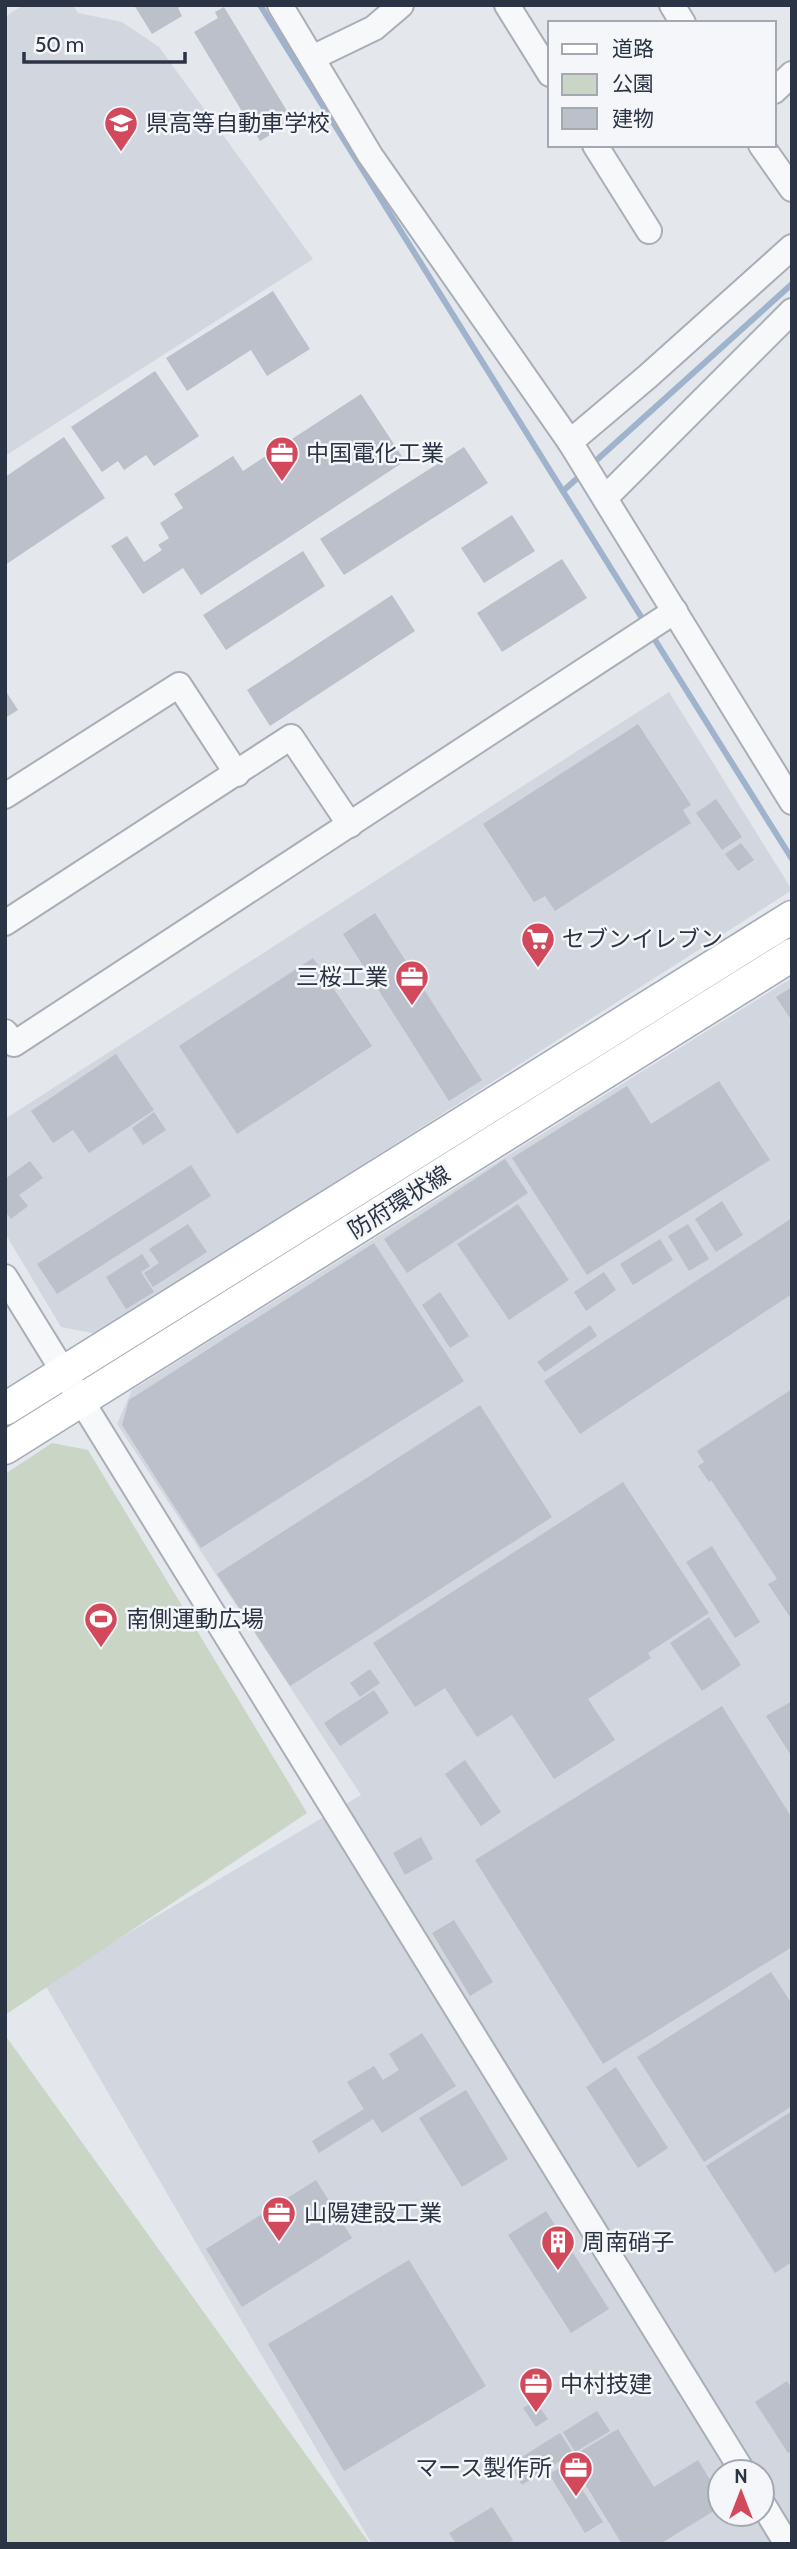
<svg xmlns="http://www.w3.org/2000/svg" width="797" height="2549" font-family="Cabin,'Noto Sans JP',sans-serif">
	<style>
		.built { fill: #d2d6de; fill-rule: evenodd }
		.green { fill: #c9d6c5 }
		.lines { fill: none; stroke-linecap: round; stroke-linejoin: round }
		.stream { stroke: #9fb4cc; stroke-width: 6 }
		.building { fill: #bbc0ca }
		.minor-casing { stroke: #a9aeb7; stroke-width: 28 }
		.major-casing { stroke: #a3abb8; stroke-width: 35 }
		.minor { stroke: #f7f8fa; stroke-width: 24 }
		.major { stroke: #fff; stroke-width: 32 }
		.labels { text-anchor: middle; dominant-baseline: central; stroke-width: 5; stroke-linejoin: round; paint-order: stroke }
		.poi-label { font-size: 23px; fill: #2b3445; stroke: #f4f6f9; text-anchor: start }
		.street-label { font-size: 23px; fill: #2b3445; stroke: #f4f6f9 }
	</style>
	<rect width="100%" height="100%" fill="#e4e7ec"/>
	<g class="built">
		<path d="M 23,5 L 73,5 L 78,13 L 122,22 L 159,47 L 313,259 L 5,456 L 5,17 Z"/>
		<path d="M 669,692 L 792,890 L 98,1334 L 61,1327 L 5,1233 L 5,1119 Z"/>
		<path d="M 792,978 L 792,2544 L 372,2544 L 44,1983 L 361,1795 L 117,1424 L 132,1390 ZM 720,2472 L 762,2472 L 762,2514 L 720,2514 Z"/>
	</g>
	<g class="green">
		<path d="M 52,1443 L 88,1450 L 307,1813 L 5,2015 L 5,1474 Z"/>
		<path d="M 5,2035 L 370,2544 L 5,2544 Z"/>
	</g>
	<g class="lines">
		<g class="stream">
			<path d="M 260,5 L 645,623"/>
			<path d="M 590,466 L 792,284"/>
			<path d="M 563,491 L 582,474"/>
			<path d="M 650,632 L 792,859"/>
		</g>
	</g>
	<g class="building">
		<path d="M 134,5 L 182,5 L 178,8 L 182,16 L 152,34 Z"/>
		<path d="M 224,7 L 293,121 L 260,141 L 194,32 L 218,18 L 215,12 Z"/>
		<path d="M 273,291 L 310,349 L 267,376 L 251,350 L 187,391 L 166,358 Z"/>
		<path d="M 155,371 L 199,436 L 154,466 L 146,455 L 124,470 L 118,461 L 102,472 L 71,427 Z"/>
		<path d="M 361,394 L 405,461 L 201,595 L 183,568 L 143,594 L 111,546 L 127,536 L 144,562 L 162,550 L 158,545 L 169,538 L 160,523 L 183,508 L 174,494 L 233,456 L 243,471 Z"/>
		<path d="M 64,437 L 105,498 L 5,565 L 5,477 Z"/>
		<path d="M 464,447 L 488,483 L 344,575 L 320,539 Z"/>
		<path d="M 512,515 L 535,551 L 484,583 L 461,548 Z"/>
		<path d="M 303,551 L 325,586 L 226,650 L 203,615 Z"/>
		<path d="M 562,559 L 587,598 L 502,652 L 477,613 Z"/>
		<path d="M 392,595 L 415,631 L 270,726 L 247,690 Z"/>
		<path d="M 5,690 L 18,710 L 5,718 Z"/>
		<path d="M 638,724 L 691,805 L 683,810 L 691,823 L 555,911 L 545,896 L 534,902 L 483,824 Z"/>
		<path d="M 716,799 L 742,837 L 722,850 L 696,813 Z"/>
		<path d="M 741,843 L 754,860 L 738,871 L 725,854 Z"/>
		<path d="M 375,913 L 482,1080 L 449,1101 L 343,934 Z"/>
		<path d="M 313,958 L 372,1046 L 237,1134 L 179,1046 Z"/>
		<path d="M 792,987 L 792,1021 L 776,997 Z"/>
		<path d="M 116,1054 L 154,1110 L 89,1153 L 73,1130 L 53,1143 L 31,1111 Z"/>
		<path d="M 719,1081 L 770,1160 L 587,1275 L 512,1158 L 627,1086 L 651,1124 Z"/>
		<path d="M 154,1112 L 166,1130 L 143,1145 L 132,1128 Z"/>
		<path d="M 505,1159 L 528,1193 L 407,1273 L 384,1239 Z"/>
		<path d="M 30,1161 L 43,1178 L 19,1195 L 28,1206 L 11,1219 L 5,1211 L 5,1179 Z"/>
		<path d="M 191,1165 L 211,1196 L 57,1294 L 37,1264 Z"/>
		<path d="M 722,1201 L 743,1235 L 716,1252 L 695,1219 Z"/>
		<path d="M 518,1204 L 569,1280 L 509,1320 L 457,1244 Z"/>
		<path d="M 792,1218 L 792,1294 L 580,1434 L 544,1381 Z"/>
		<path d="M 188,1224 L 207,1252 L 153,1287 L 144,1273 L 159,1263 L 149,1249 Z"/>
		<path d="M 688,1224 L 709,1259 L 689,1271 L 668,1236 Z"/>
		<path d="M 660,1239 L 673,1260 L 633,1285 L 620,1264 Z"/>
		<path d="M 374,1243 L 464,1381 L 201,1548 L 122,1425 L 129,1400 Z"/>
		<path d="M 142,1254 L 150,1266 L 141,1272 L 154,1292 L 126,1309 L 106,1277 Z"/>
		<path d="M 604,1272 L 616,1290 L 586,1311 L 574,1292 Z"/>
		<path d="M 440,1292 L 469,1336 L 450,1348 L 422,1305 Z"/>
		<path d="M 590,1325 L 597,1336 L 545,1372 L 537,1362 Z"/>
		<path d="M 792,1389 L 792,1620 L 768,1584 L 777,1579 L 711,1480 L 709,1482 L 698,1466 L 704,1462 L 697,1451 Z"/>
		<path d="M 480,1405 L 552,1517 L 290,1686 L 217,1574 Z"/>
		<path d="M 623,1482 L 709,1613 L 648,1653 L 651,1658 L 588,1699 L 615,1740 L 554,1779 L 512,1715 L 477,1737 L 445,1688 L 415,1707 L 373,1643 Z"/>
		<path d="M 712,1546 L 760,1622 L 735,1638 L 686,1562 Z"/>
		<path d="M 709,1617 L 741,1665 L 702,1691 L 670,1643 Z"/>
		<path d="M 370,1669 L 380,1683 L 360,1697 L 350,1683 Z"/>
		<path d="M 374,1690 L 389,1713 L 340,1746 L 324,1723 Z"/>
		<path d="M 792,1701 L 792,1757 L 766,1716 Z"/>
		<path d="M 722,1706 L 792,1818 L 792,1947 L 603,2064 L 475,1860 Z"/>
		<path d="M 465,1760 L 501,1812 L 481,1826 L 445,1774 Z"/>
		<path d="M 421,1837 L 433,1859 L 405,1875 L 393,1853 Z"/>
		<path d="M 454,1920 L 493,1982 L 470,1996 L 432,1933 Z"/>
		<path d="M 771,1972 L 792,2004 L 792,2106 L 704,2162 L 637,2057 Z"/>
		<path d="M 422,2033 L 456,2086 L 382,2133 L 373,2119 L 319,2153 L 312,2141 L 364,2109 L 347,2082 L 374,2066 L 383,2080 L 399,2070 L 389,2054 Z"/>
		<path d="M 616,2067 L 668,2148 L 638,2168 L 586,2087 Z"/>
		<path d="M 466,2090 L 508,2159 L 462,2187 L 419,2118 Z"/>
		<path d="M 792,2111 L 792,2262 L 775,2273 L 706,2166 Z"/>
		<path d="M 316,2180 L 352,2238 L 242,2307 L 206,2249 Z"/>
		<path d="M 546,2211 L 609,2309 L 571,2333 L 508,2235 Z"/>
		<path d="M 409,2260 L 486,2386 L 344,2471 L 268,2344 Z"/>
		<path d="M 787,2381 L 792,2389 L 792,2451 L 788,2453 L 755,2402 Z"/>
		<path d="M 535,2401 L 548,2419 L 536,2427 L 523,2408 Z"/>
		<path d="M 597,2411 L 610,2431 L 575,2452 L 563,2432 Z"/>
		<path d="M 618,2429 L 654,2487 L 698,2460 L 720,2496 L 720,2507 L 660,2544 L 622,2544 L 569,2458 Z"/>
		<path d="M 560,2433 L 573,2453 L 522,2485 L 509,2465 Z"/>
		<path d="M 566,2464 L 603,2522 L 585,2533 L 549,2474 Z"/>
		<path d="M 492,2507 L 513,2540 L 507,2544 L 456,2544 L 449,2533 Z"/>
	</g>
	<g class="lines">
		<g class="minor-casing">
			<g id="minor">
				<path d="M 280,5 L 370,155 L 570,442 L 792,802"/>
				<path d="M 507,5 L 550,74"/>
				<path d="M 672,5 L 683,23"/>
				<path d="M 312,58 L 374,28 L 401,5"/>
				<path d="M 774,91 L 792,74"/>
				<path d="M 595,145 L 649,231"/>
				<path d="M 761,145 L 792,189"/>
				<path d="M 570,442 L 647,377 L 792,247"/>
				<path d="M 605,498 L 792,311"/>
				<path d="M 5,796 L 179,685 L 237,774"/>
				<path d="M 5,923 L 291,737 L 350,825"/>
				<path d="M 5,1032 L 14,1044 L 675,611"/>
				<path d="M 5,1277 L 743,2472"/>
				<path d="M 762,2503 L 787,2544"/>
			</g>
		</g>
		<g class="major-casing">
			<g id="major">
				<path d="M 5,1409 L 792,917"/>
				<path d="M 5,1448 L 792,955"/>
			</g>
		</g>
		<use href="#minor" class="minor"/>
		<use href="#major" class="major"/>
	</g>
	<defs>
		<g id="school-pin" transform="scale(1.75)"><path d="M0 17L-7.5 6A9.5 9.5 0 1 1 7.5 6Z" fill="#d1495b" stroke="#f4f6f9"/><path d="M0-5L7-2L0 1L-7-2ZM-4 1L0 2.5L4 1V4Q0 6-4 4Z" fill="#fff"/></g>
		<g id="office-pin" transform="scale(1.75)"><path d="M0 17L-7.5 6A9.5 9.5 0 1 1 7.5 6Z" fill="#d1495b" stroke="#f4f6f9"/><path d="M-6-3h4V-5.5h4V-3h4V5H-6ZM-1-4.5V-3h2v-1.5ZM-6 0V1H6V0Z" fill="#fff"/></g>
		<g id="supermarket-pin" transform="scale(1.75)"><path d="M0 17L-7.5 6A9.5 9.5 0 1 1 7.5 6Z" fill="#d1495b" stroke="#f4f6f9"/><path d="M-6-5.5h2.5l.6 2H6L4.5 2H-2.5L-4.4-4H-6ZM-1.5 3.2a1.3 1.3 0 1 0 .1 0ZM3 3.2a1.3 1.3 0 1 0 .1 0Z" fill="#fff"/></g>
		<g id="stadium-pin" transform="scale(1.75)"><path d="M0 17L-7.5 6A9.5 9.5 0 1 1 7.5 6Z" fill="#d1495b" stroke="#f4f6f9"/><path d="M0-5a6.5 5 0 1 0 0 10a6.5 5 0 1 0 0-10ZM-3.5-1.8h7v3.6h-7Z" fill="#fff"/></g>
		<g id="building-pin" transform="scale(1.75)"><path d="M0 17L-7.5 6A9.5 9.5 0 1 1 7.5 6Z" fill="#d1495b" stroke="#f4f6f9"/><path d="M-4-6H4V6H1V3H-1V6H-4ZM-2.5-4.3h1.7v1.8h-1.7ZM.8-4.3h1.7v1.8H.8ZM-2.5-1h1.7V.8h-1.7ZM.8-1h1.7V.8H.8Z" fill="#fff"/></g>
	</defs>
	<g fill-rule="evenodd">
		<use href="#school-pin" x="121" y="123"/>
		<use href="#office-pin" x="282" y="453"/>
		<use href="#supermarket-pin" x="538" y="939"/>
		<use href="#office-pin" x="412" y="977"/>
		<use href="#stadium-pin" x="101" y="1619"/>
		<use href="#office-pin" x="279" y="2213"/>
		<use href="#building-pin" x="558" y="2242"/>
		<use href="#office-pin" x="536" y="2384"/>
		<use href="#office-pin" x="576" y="2468"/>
	</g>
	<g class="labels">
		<g class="poi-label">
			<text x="146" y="123">県高等自動車学校</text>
			<text x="306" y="453">中国電化工業</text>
			<text x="562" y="939">セブンイレブン</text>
			<text x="388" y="977" text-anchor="end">三桜工業</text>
			<text x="126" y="1619">南側運動広場</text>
			<text x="304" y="2213">山陽建設工業</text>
			<text x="582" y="2242">周南硝子</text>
			<text x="560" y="2384">中村技建</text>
			<text x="552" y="2468" text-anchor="end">マース製作所</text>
		</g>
		<g class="street-label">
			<text transform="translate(399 1202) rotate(-32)">防府環状線</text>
		</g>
	</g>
	<rect width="797" height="2549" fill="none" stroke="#2b3445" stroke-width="14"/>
	<rect x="548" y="21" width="228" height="126" fill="#f4f6f9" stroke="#a4a8b1" stroke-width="2"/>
	<rect x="562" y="44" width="35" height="10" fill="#ffffff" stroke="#a4a8b1" stroke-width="2"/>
	<text x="612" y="56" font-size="21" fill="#2b3445">道路</text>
	<rect x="562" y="74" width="35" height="21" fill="#c9d6c5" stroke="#a4a8b1" stroke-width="2"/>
	<text x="612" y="91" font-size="21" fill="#2b3445">公園</text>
	<rect x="562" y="108" width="35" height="21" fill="#bbc0ca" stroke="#a4a8b1" stroke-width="2"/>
	<text x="612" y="126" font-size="21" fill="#2b3445">建物</text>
	<g transform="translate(741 2493)"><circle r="33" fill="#f4f6f9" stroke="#a4a8b1" stroke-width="2"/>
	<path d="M0-5L12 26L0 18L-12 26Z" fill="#d1495b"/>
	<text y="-10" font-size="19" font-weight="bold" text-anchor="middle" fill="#2b3445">N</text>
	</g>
	<path d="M24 52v10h161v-10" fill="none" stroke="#2b3445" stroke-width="3.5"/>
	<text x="35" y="52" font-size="21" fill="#2b3445" stroke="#f4f6f9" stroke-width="5" paint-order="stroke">50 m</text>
</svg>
